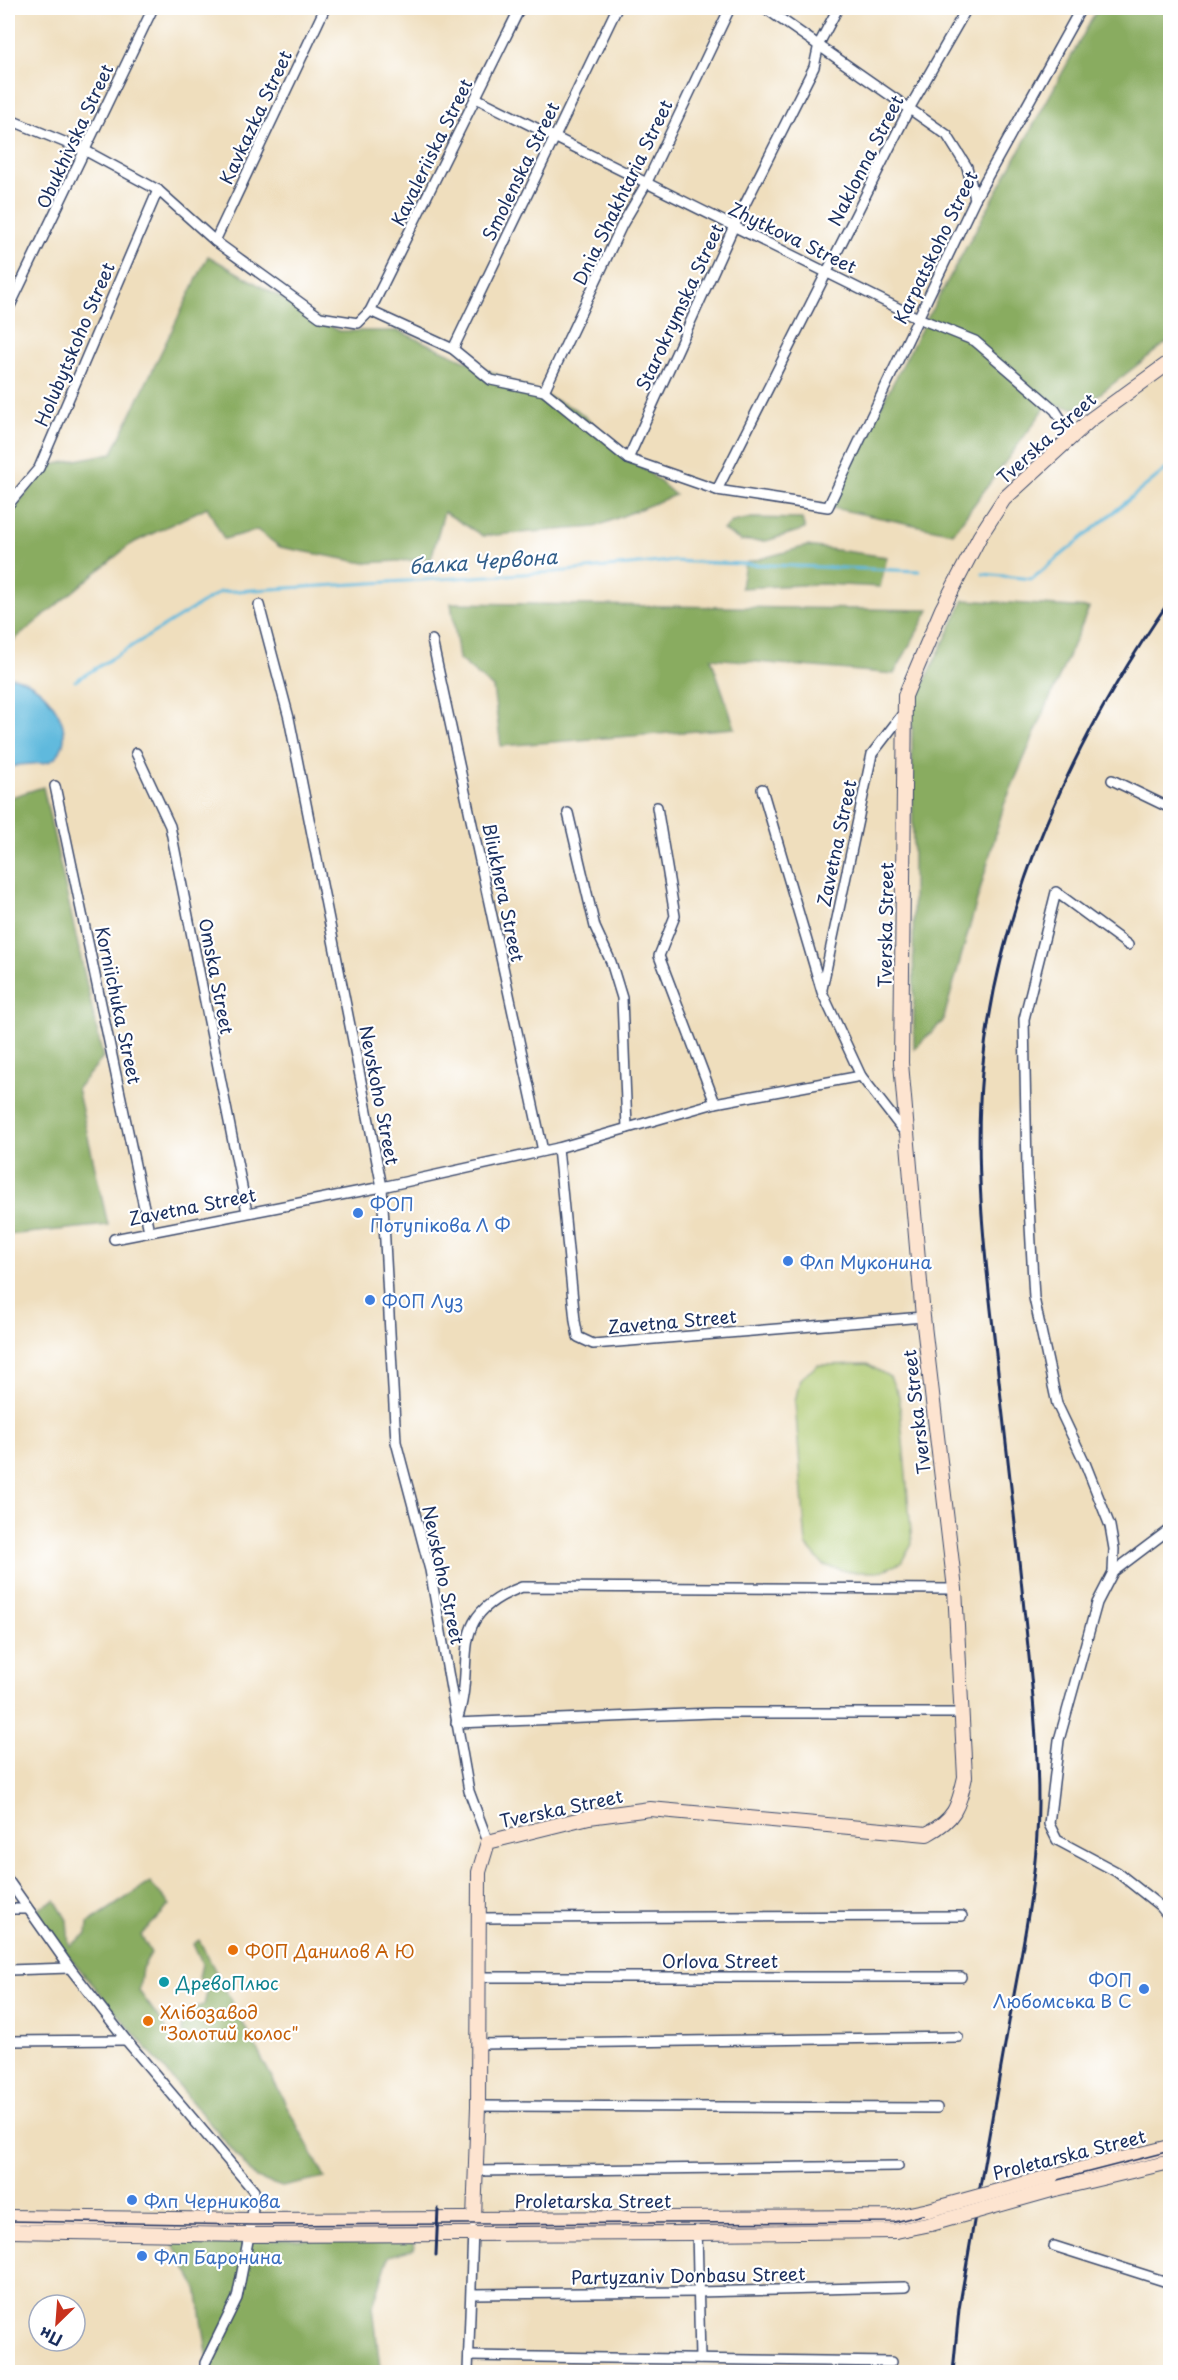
<svg xmlns="http://www.w3.org/2000/svg" width="1178" height="2380" font-family="'Playpen Sans',sans-serif">
	<style>
		.green { fill: #acc76d; stroke: #647b66; stroke-width: 1.5 }
		.forest { fill: #89ac60; stroke: #526e5f; stroke-width: 1.5 }
		.water { fill: #5fb9dd; stroke: #3d749e; stroke-width: 1.5 }
		.lines { fill: none; stroke-linecap: round; stroke-linejoin: round }
		.stream { stroke: #5fb9dd; stroke-width: 3 }
		.minor-casing { stroke: #3b496c; stroke-width: 12 }
		.secondary-casing { stroke: #3b496c; stroke-width: 16 }
		.minor { stroke: #fff; stroke-width: 9 }
		.secondary { stroke: #fde4d0; stroke-width: 14 }
		.tram { stroke: #1b2f5e; stroke-width: 1.5 }
		.rail { stroke: #1b2f5e; stroke-width: 3 }
		.secondary-bridge-casing { stroke: #3b496c; stroke-width: 16; stroke-linecap: butt }
		.secondary-bridge { stroke: #fde4d0; stroke-width: 14 }
		.shop-dot { fill: #3f7fe0; stroke: #fff; stroke-width: 2 }
		.food-dot { fill: #e8710a; stroke: #fff; stroke-width: 2 }
		.culture-dot { fill: #0f9aa8; stroke: #fff; stroke-width: 2 }
		.labels { text-anchor: middle; dominant-baseline: central; stroke-width: 4.5; stroke-linejoin: round; paint-order: stroke }
		.street-label { font-size: 18px; fill: #1b2f5e; stroke: #fff }
		.shop-label { font-size: 18px; fill: #366cbe; stroke: #fff; text-anchor: start }
		.food-label { font-size: 18px; fill: #c56008; stroke: #fff; text-anchor: start }
		.culture-label { font-size: 18px; fill: #0d838f; stroke: #fff; text-anchor: start }
		.water-label { font-size: 20px; font-style: italic; fill: #335f8a; stroke: #fff }
	</style>
	<rect width="100%" height="100%" fill="#fff"/>
	<filter id="ink" filterUnits="userSpaceOnUse"><feTurbulence type="fractalNoise" baseFrequency=".0167" numOctaves="2"/><feDisplacementMap in="SourceGraphic" scale="12" xChannelSelector="R" yChannelSelector="G"/><feConvolveMatrix kernelMatrix="1 2 1 2 8 2 1 2 1" color-interpolation-filters="sRGB"/></filter>
	<filter id="wash" filterUnits="userSpaceOnUse"><feTurbulence type="fractalNoise" baseFrequency=".008" numOctaves="4" result="noise"/><feDisplacementMap in="SourceGraphic" scale="24" xChannelSelector="R" yChannelSelector="G"/><feGaussianBlur stdDeviation="1.35" result="paint"/><feColorMatrix in="noise" values="0 0 0 0 0 0 0 0 0 0 0 0 0 0 0 0 0 1.4 0 .05"/><feComposite in="paint" operator="in"/></filter>
	<g filter="url(#wash)">
		<rect width="100%" height="100%" fill="#efdebd"/>
		<path class="green" d="M 867,1364 L 890,1377 L 899,1396 L 912,1543 L 901,1563 L 878,1572 L 850,1572 L 823,1565 L 806,1545 L 795,1402 L 800,1379 L 818,1365 Z"/>
		<g class="forest">
			<path d="M 1098,8 L 1170,8 L 1170,340 L 1080,409 L 1048,404 L 953,533 L 828,507 L 925,322 Z"/>
			<path d="M 208,256 L 339,331 L 399,331 L 577,410 L 675,495 L 595,527 L 483,536 L 444,512 L 431,559 L 365,563 L 280,547 L 257,530 L 224,539 L 207,507 L 131,544 L 8,645 L 8,514 L 51,465 L 112,453 Z"/>
			<path d="M 752,518 L 802,519 L 805,529 L 766,541 L 741,541 L 723,530 L 732,522 Z"/>
			<path d="M 807,546 L 887,557 L 880,587 L 822,584 L 741,588 L 745,563 Z"/>
			<path d="M 964,600 L 1089,608 L 1004,805 L 943,1021 L 914,1049 L 912,708 Z"/>
			<path d="M 451,603 L 929,610 L 894,674 L 711,658 L 735,728 L 501,746 L 493,688 L 459,659 Z"/>
			<path d="M 43,787 L 103,1058 L 77,1088 L 108,1225 L 8,1235 L 8,798 Z"/>
			<path d="M 150,1882 L 170,1905 L 141,1935 L 151,1953 L 142,1968 L 139,1991 L 171,2035 L 183,2037 L 181,2027 L 190,2009 L 204,2005 L 207,1993 L 199,1977 L 202,1964 L 193,1944 L 199,1940 L 325,2178 L 282,2187 L 256,2178 L 46,1929 L 38,1908 L 55,1900 L 67,1920 L 69,1946 L 87,1934 L 88,1923 Z"/>
			<path d="M 170,2239 L 413,2240 L 414,2249 L 389,2256 L 373,2306 L 380,2368 L 364,2372 L 210,2372 L 197,2288 Z"/>
		</g>
		<path class="water" d="M 8,677 C 40,676 82,728 56,757 C 45,769 21,759 8,770 Z"/>
		<g class="lines">
			<g class="stream">
				<path d="M 983,574 L 1032,579 L 1170,466"/>
				<path d="M 75,681 L 220,592 L 555,572 L 671,561 L 919,571"/>
			</g>
		</g>
	</g>
	<g filter="url(#ink)">
		<g class="lines">
			<g class="minor-casing">
				<g id="minor">
					<path d="M 765,8 L 947,135 L 967,167 L 975,199"/>
					<path d="M 476,98 L 918,318 L 975,341 L 1055,410 L 1072,436"/>
					<path d="M 8,119 L 86,151 L 158,190 L 215,241 L 320,317 L 358,323 L 370,311 L 453,349 L 491,380 L 544,391 L 628,459 L 717,490 L 828,507 L 975,199 L 1081,8"/>
					<path d="M 215,241 L 325,8"/>
					<path d="M 8,310 L 153,8"/>
					<path d="M 370,311 L 520,8"/>
					<path d="M 453,349 L 617,8"/>
					<path d="M 544,391 L 622,225 L 646,184 L 730,8"/>
					<path d="M 628,459 L 734,226 L 814,67 L 819,44 L 838,8"/>
					<path d="M 717,490 L 909,109 L 967,8"/>
					<path d="M 8,505 L 39,468 L 158,190"/>
					<path d="M 259,605 L 289,718 L 382,1187 L 396,1442 L 430,1570 L 469,1791 L 488,1842"/>
					<path d="M 432,640 L 543,1151"/>
					<path d="M 136,753 L 170,826 L 247,1212"/>
					<path d="M 1112,780 L 1170,808"/>
					<path d="M 55,786 L 149,1231"/>
					<path d="M 762,789 L 822,992 L 861,1076"/>
					<path d="M 657,807 L 675,916 L 659,956 L 715,1103"/>
					<path d="M 568,813 L 595,927 L 611,962 L 622,998 L 627,1128"/>
					<path d="M 1128,945 L 1056,892 L 1024,1019 L 1027,1170 L 1034,1298 L 1057,1404 L 1085,1463 L 1110,1526 L 1114,1549 L 1113,1572 L 1097,1603 L 1059,1740 L 1049,1824 L 1057,1840 L 1117,1872 L 1160,1906 L 1170,1918"/>
					<path d="M 822,989 L 872,754 L 905,711"/>
					<path d="M 558,1148 L 575,1321 L 578,1337 L 593,1344 L 923,1317"/>
					<path d="M 114,1239 L 382,1187 L 558,1148 L 715,1103 L 861,1076 L 906,1134"/>
					<path d="M 1113,1572 L 1170,1529"/>
					<path d="M 955,1589 L 522,1587 C 441,1617 479,1662 456,1723 L 713,1713 L 963,1713"/>
					<path d="M 8,1880 L 70,1968 L 126,2040 L 254,2191 L 252,2220 L 237,2298 L 205,2363 L 205,2372"/>
					<path d="M 8,1909 L 26,1909"/>
					<path d="M 480,1918 L 962,1916"/>
					<path d="M 8,1970 L 70,1968"/>
					<path d="M 479,1977 L 961,1977"/>
					<path d="M 8,2041 L 126,2040"/>
					<path d="M 479,2044 L 958,2037"/>
					<path d="M 478,2106 L 937,2108"/>
					<path d="M 476,2171 L 898,2166"/>
					<path d="M 697,2230 L 700,2359"/>
					<path d="M 1054,2246 L 1170,2283"/>
					<path d="M 472,2294 L 697,2292 L 905,2287"/>
					<path d="M 469,2356 L 891,2362"/>
					<path d="M 468,2372 L 473,2230"/>
				</g>
			</g>
			<g class="secondary-casing">
				<g id="secondary">
					<path d="M 1052,2176 L 1170,2147"/>
					<path d="M 1055,2189 L 1170,2162"/>
					<path d="M 8,2217 L 252,2220 L 895,2217 L 929,2210"/>
					<path d="M 474,2219 L 478,2106 L 479,1872 L 488,1842 L 589,1817 L 650,1809 L 927,1834 C 955,1819 958,1808 965,1777 L 955,1589 L 923,1317 L 901,1063 L 905,696 L 942,609 L 980,536 L 1004,499 L 1090,420 L 1170,362"/>
					<path d="M 8,2231 L 249,2235 L 697,2233 L 896,2231 L 931,2224"/>
				</g>
			</g>
			<use href="#minor" class="minor"/>
			<use href="#secondary" class="secondary"/>
			<path class="tram" d="M 8,2221 L 251,2225 L 895,2222 L 1170,2151"/>
			<g class="rail">
				<path d="M 436,2255 L 438,2209"/>
				<path d="M 953,2372 L 959,2309 C 975,2213 992,2118 1009,2022 C 1022,1949 1038,1877 1038,1803 C 1038,1738 1031,1674 1024,1609 C 1015,1518 1004,1427 994,1336 C 984,1249 974,1159 982,1072 C 998,901 1074,739 1170,600"/>
			</g>
			<g class="secondary-bridge-casing">
				<g id="secondary-bridge">
					<path d="M 929,2210 L 1052,2176"/>
					<path d="M 931,2224 L 1055,2189"/>
				</g>
			</g>
			<use href="#secondary-bridge" class="secondary-bridge"/>
		</g>
	</g>
	<g class="shop-dot">
		<circle cx="358" cy="1213" r="6"/>
		<circle cx="788" cy="1261" r="6"/>
		<circle cx="370" cy="1300" r="6"/>
		<circle cx="1144" cy="1989" r="6"/>
		<circle cx="132" cy="2200" r="6"/>
		<circle cx="142" cy="2256" r="6"/>
	</g>
	<g class="food-dot">
		<circle cx="233" cy="1950" r="6"/>
		<circle cx="148" cy="2021" r="6"/>
	</g>
	<circle class="culture-dot" cx="164" cy="1982" r="6"/>
	<g class="labels">
		<g class="street-label">
			<text transform="translate(255 117) rotate(-65)">Kavkazka Street</text>
			<text transform="translate(74 136) rotate(-65)">Obukhivska Street</text>
			<text transform="translate(431 152) rotate(-64)">Kavaleriiska Street</text>
			<text transform="translate(865 160) rotate(-63)">Naklonna Street</text>
			<text transform="translate(520 171) rotate(-64)">Smolenska Street</text>
			<text transform="translate(622 192) rotate(-64)">Dnia Shakhtaria Street</text>
			<text transform="translate(793 237) rotate(26)">Zhytkova Street</text>
			<text transform="translate(935 247) rotate(-64)">Karpatskoho Street</text>
			<text transform="translate(679 307) rotate(-65)">Starokrymska Street</text>
			<text transform="translate(74 344) rotate(-67)">Holubytskoho Street</text>
			<text transform="translate(1046 438) rotate(-42)">Tverska Street</text>
			<text transform="translate(836 843) rotate(-78)">Zavetna Street</text>
			<text transform="translate(504 892) rotate(78)">Bliukhera Street</text>
			<text transform="translate(885 925) rotate(-89)">Tverska Street</text>
			<text transform="translate(217 976) rotate(79)">Omska Street</text>
			<text transform="translate(119 1005) rotate(78)">Korniichuka Street</text>
			<text transform="translate(380 1095) rotate(79)">Nevskoho Street</text>
			<text transform="translate(192 1206) rotate(-11)">Zavetna Street</text>
			<text transform="translate(672 1321) rotate(-5)">Zavetna Street</text>
			<text transform="translate(916 1412) rotate(-97)">Tverska Street</text>
			<text transform="translate(444 1575) rotate(78)">Nevskoho Street</text>
			<text transform="translate(561 1808) rotate(-12)">Tverska Street</text>
			<text x="720" y="1960">Orlova Street</text>
			<text transform="translate(1069 2154) rotate(-14)">Proletarska Street</text>
			<text x="593" y="2200">Proletarska Street</text>
			<text transform="translate(688 2275) rotate(-1)">Partyzaniv Donbasu Street</text>
		</g>
		<g class="shop-label">
			<text x="370" y="1203">ФОП<tspan x="370" dy="21">Потупікова Л Ф</tspan></text>
			<text x="800" y="1261">Флп Муконина</text>
			<text x="382" y="1300">ФОП Луз</text>
			<text x="1132" y="1979" text-anchor="end">ФОП<tspan x="1132" dy="21">Любомська В С</tspan></text>
			<text x="144" y="2200">Флп Черникова</text>
			<text x="154" y="2256">Флп Баронина</text>
		</g>
		<g class="food-label">
			<text x="245" y="1950">ФОП Данилов А Ю</text>
			<text x="160" y="2011">Хлібозавод<tspan x="160" dy="21">"Золотий колос"</tspan></text>
		</g>
		<g class="culture-label">
			<text x="176" y="1982">ДревоПлюс</text>
		</g>
		<g class="water-label">
			<text transform="translate(483 561) rotate(-4)">балка Червона</text>
		</g>
	</g>
	<rect width="1178" height="2380" fill="none" stroke="#fff" stroke-width="30"/>
	<g transform="translate(57 2323) rotate(205)"><circle r="28" fill="#ffffff" stroke="#a4acbf" stroke-width="1.5"/>
	<path d="M0-4.5L10 22L0 15L-10 22Z" fill="#c8321e"/>
	<text y="-9" font-size="16" font-weight="bold" text-anchor="middle" fill="#1b2f5e">Пн</text>
	</g>
</svg>
